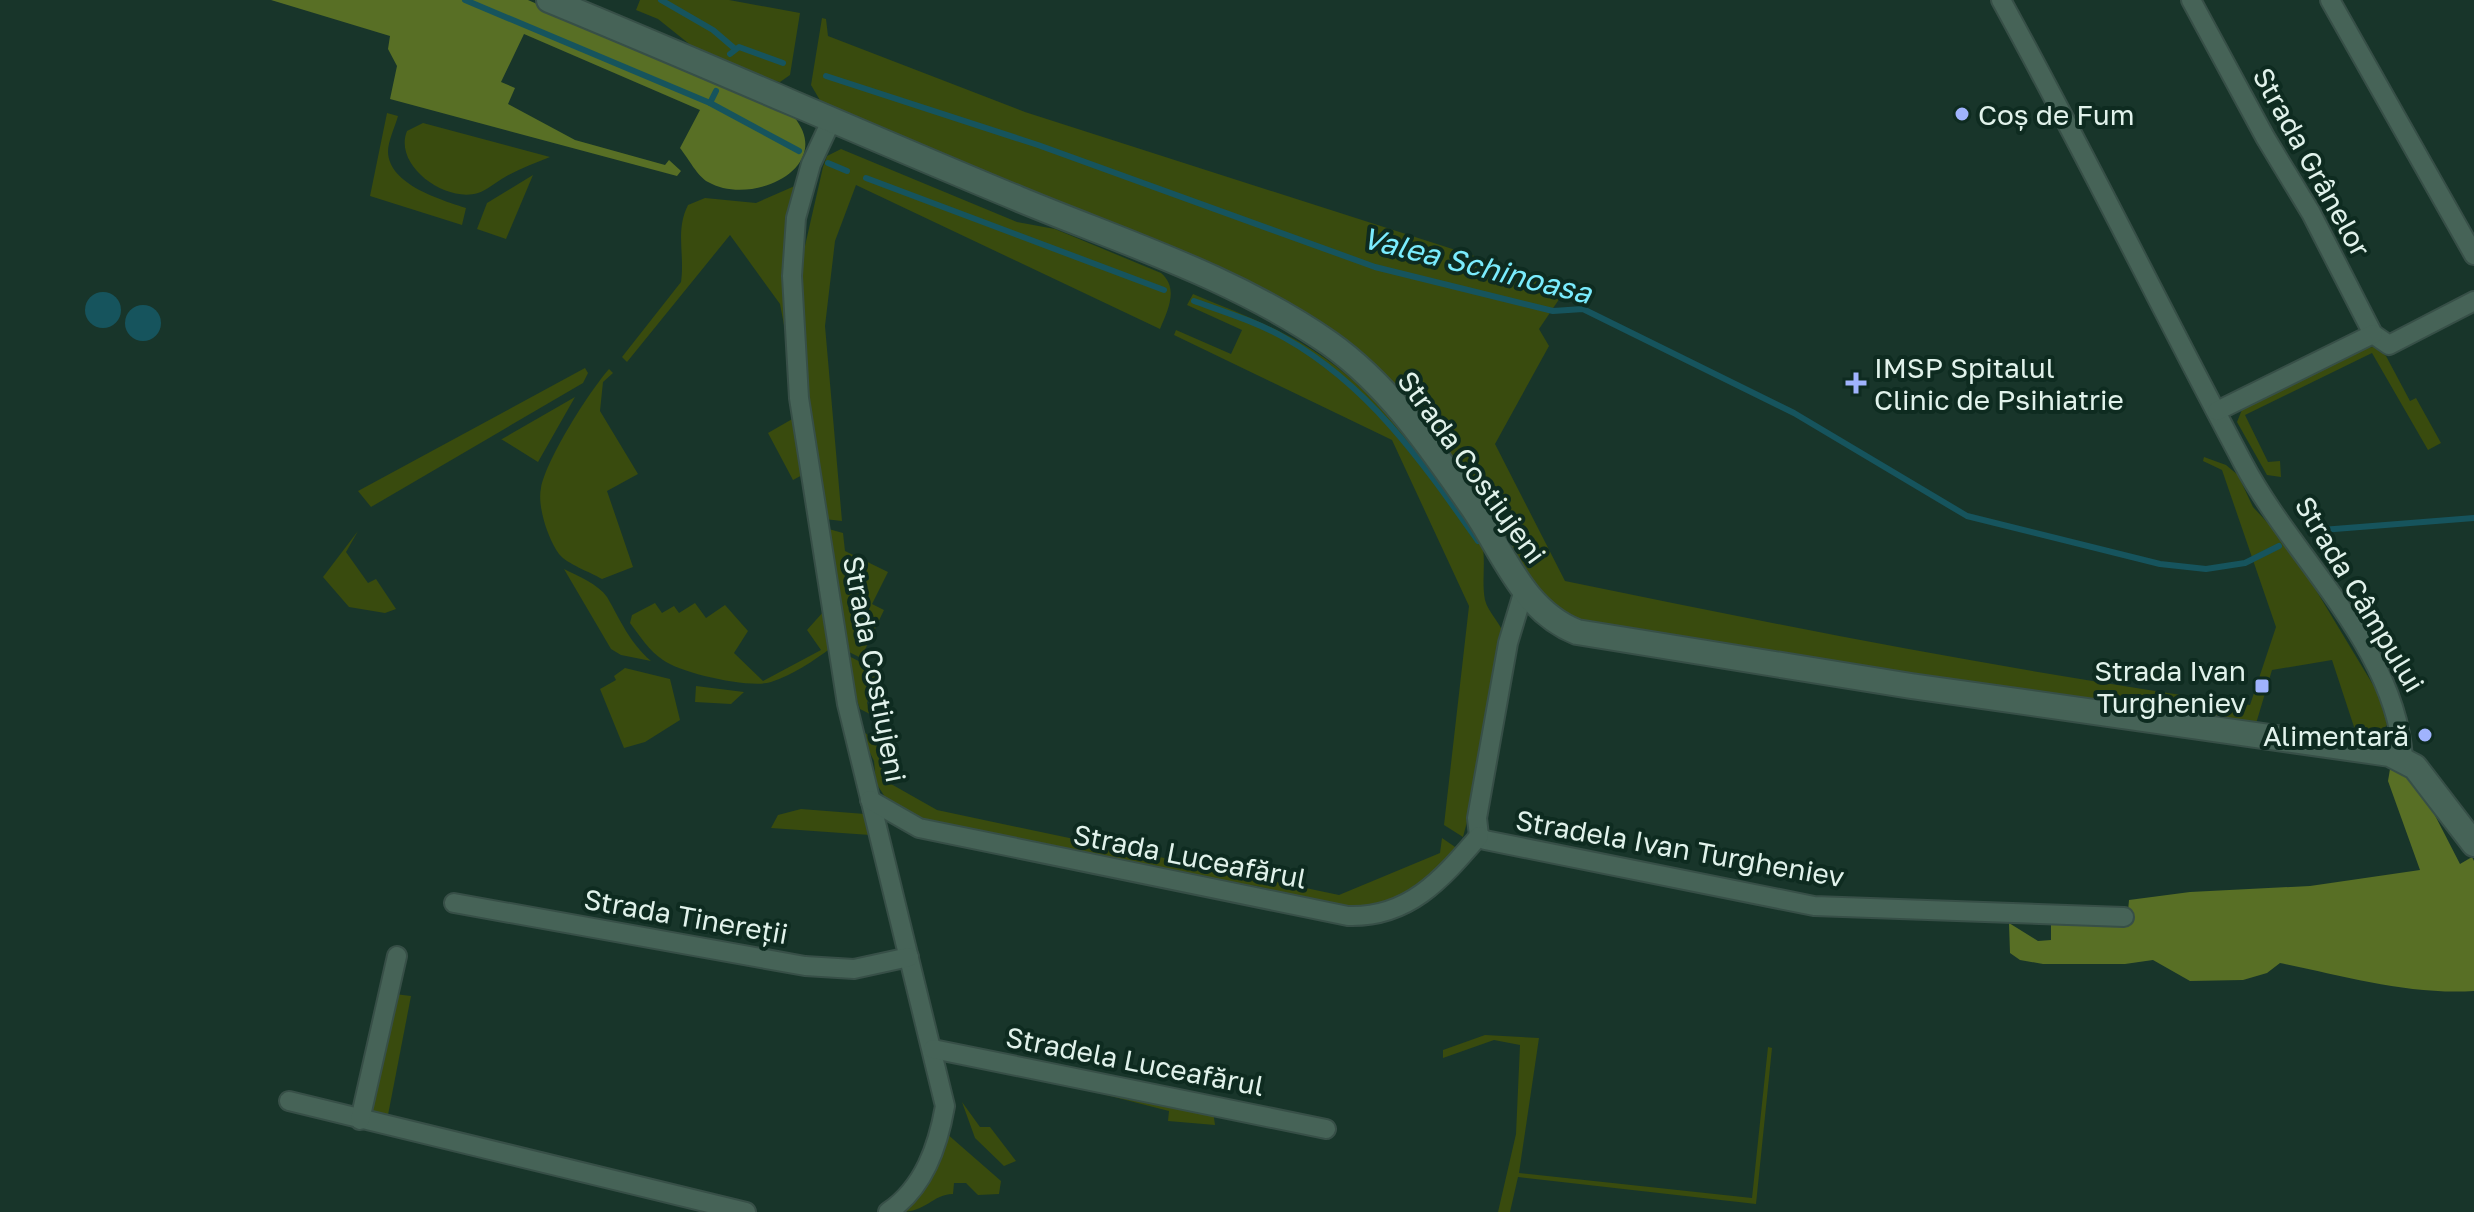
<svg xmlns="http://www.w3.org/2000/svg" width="2474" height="1212" font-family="'Golos Text',sans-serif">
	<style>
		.green { fill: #394b0e }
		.forest { fill: #586f25 }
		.water { fill: #16545d }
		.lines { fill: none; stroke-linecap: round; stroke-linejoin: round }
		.stream { stroke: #16545d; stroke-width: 6 }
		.street-casing { stroke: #374f47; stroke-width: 22 }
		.secondary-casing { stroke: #374f47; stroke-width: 28 }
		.street { stroke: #466357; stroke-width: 18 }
		.secondary { stroke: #466357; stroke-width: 24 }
		.poi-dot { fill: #a0b3fd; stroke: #0e2b20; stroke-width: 3 }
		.labels { text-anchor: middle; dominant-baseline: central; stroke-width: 8; stroke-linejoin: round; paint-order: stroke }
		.poi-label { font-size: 28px; fill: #e1f2eb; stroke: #0e2b20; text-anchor: start }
		.street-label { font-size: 28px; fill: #e1f2eb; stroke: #0e2b20 }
		.water-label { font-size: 30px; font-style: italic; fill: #7aecfe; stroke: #0e2b20 }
	</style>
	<rect width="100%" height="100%" fill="#18352a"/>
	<g class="green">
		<path d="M 640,0 L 729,0 L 800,13 L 790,75 L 780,82 L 771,80 L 698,51 L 658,19 L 636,10 Z"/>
		<path d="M 822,18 L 826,19 L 828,36 L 1025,112 L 1568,286 L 1539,329 L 1549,346 L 1495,444 L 1565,581 C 1793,628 2020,673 2250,705 L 2276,627 L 2222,470 L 2203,461 L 2204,457 L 2226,465 L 2238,475 L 2253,507 L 2290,547 L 2384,703 L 2387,725 L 2381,731 L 2357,736 L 2332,660 L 2272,670 L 2255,727 L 1587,626 L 1558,614 L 1382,379 L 1108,225 L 821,102 L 811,85 Z"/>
		<path d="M 387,113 L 398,116 C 395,127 388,141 388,152 C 389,185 442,200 466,208 L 462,225 L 370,196 Z"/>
		<path d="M 423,123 L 550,157 C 535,163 519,169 505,177 C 496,182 487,190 478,193 C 445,203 393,165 407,131 Z"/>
		<path d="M 841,149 L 1017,222 L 1055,229 L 1161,273 C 1179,288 1168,310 1160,329 L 856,185 L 835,241 L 825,326 L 842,521 L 824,519 L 807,393 L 797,281 L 823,167 L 827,156 Z"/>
		<path d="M 533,175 L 506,239 L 477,229 L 487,203 Z"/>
		<path d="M 797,185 L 787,219 L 787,341 L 780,304 L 730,235 L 627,362 L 622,357 L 681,282 C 685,254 675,231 688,205 L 705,198 L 756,203 Z"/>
		<path d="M 1193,294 C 1238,313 1286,330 1326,359 C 1391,405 1437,473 1481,539 C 1487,559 1481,580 1485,600 C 1488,612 1500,622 1504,635 L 1480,773 L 1463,837 L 1444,825 L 1469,606 L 1392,440 L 1174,335 L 1176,330 L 1231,354 L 1242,330 L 1187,305 Z"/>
		<path d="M 2374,347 L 2386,356 L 2410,401 L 2416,398 L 2441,443 L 2428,450 L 2372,353 L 2245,415 L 2268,462 L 2280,461 L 2281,477 L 2267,475 L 2237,422 L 2243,407 L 2363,348 Z"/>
		<path d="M 585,368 L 588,373 L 583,383 L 371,507 L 358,491 Z"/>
		<path d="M 609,369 L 613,373 L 603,382 L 600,411 L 638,474 L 607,491 L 633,567 L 602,579 C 590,572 567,564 559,554 C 548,539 537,506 541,488 C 547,458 589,392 609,369 Z"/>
		<path d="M 575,397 L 538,462 L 501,439 L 502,439 Z"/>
		<path d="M 794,418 L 806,473 L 793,480 L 768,433 Z"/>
		<path d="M 825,528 L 843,533 L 845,551 L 888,572 L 872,604 L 884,610 L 861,658 L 841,648 Z"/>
		<path d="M 358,531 L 346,552 L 368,583 L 376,579 L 396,609 L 385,613 L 349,607 L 323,577 Z"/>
		<path d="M 564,569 C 578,576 598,584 607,597 C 621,621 629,642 651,661 L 621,655 L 611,649 Z"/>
		<path d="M 655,603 L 662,613 L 674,606 L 679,613 L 695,603 L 706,618 L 725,605 L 748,631 L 734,653 L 763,681 L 821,650 L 807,630 L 824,611 L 831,648 C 813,661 793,675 771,682 C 751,689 680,673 663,660 C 649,651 640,636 630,623 L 632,615 Z"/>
		<path d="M 841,652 L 878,671 L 867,703 L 870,714 L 860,709 Z"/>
		<path d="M 625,668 L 670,679 L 680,720 L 645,742 L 624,748 L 600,689 L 616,680 L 614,676 Z"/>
		<path d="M 696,686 L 744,692 L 731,704 L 695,702 Z"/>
		<path d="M 857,726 L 876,742 L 884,780 L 937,810 L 1339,895 L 1440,853 L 1442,838 L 1458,849 L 1408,897 L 1363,911 L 1256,886 L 1203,879 L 931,827 L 885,797 L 876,783 L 874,761 Z"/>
		<path d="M 801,809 L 865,814 L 870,835 L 771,828 L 778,815 Z"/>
		<path d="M 395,994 L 411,996 L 388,1115 L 370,1110 Z"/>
		<path d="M 1485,1035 L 1539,1038 L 1519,1173 L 1752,1198 L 1768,1047 L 1772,1048 L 1756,1204 L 1518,1177 L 1510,1212 L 1498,1212 L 1516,1134 L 1520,1045 L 1494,1040 L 1443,1058 L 1443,1050 Z"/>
		<path d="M 1075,1087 L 1213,1111 L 1215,1125 L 1168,1121 L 1169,1111 Z"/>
		<path d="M 962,1102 L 980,1127 L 990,1127 L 1016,1161 L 1004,1166 L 975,1138 Z"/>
		<path d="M 946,1133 L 1001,1181 L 999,1194 L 978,1195 L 966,1183 L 954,1183 L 953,1194 C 931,1195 927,1212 900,1212 Z"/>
	</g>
	<g class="forest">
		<path d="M 271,0 L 528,0 L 794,117 C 836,168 751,207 708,182 C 698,177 688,158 680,148 L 700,110 L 524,34 L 501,82 L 515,88 L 508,104 L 575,140 L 665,165 L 669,160 L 681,171 L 677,176 L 390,99 L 397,66 L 388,49 L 390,36 Z"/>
		<path d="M 2390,769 L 2409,774 L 2424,794 L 2460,864 L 2472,857 L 2474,861 L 2474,991 C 2408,995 2344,976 2280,963 L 2267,973 L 2243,980 L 2190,981 L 2153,960 L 2125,964 L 2043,964 L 2020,960 L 2010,953 L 2009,923 L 2038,941 L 2051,940 L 2051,923 L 2127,922 L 2129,900 L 2190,892 L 2310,886 L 2420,870 L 2388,781 Z"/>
	</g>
	<g class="water">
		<circle cx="103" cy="310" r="18"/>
		<circle cx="143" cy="323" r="18"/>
	</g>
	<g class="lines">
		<g class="stream">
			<path d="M 465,0 L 710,103 L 716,91"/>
			<path d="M 661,0 L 713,30 L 734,48"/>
			<path d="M 730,54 L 739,47 L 783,63"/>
			<path d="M 826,76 L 1038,145 L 1375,267 L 1553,311 L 1583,309 L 1794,413 L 1967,516 L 2160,564 L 2206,569 L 2245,563 L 2279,546"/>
			<path d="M 710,103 L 799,151"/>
			<path d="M 828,163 L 847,171"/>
			<path d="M 866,178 L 1164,290"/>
			<path d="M 1194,301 C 1225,312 1257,322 1285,338 C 1370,386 1423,463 1478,541"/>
			<path d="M 2309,531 L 2474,518"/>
		</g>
		<g class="street-casing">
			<g id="street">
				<path d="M 2001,0 C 2085,153 2161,309 2243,463 C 2293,558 2396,647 2403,758"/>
				<path d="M 2191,0 L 2265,137 L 2311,213 L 2373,334 L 2389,345 L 2474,301"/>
				<path d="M 2330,0 L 2474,255"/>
				<path d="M 832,119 L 811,164 L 796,218 L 792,276 L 799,398 L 847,704 L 945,1106 C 938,1146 924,1188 888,1212"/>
				<path d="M 2217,411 L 2373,334"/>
				<path d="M 1524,590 L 1508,643 L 1477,818 L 1479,836 L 1485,840 L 1814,906 L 2124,917"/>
				<path d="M 870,800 L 919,828 L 1348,916 C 1409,918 1442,879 1479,836"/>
				<path d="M 454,903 L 805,966 L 854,969 L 909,957"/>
				<path d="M 933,1049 L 1326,1129"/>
				<path d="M 289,1101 L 746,1212"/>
				<path d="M 360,1120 L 397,956"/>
			</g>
		</g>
		<g class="secondary-casing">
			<path id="secondary" d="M 549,0 C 707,65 862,134 1019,199 C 1125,243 1234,277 1329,343 C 1390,386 1433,451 1475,511 C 1505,556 1524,611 1577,632 L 1911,686 L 2390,754 L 2415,767 L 2474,844"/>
		</g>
		<use href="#street" class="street"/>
		<use href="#secondary" class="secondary"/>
	</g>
	<g class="poi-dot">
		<circle cx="1962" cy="114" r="8"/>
		<path d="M1852 371h8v8h8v8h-8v8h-8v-8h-8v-8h8z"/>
		<rect x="2254" y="678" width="16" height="16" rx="4"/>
		<circle cx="2425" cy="735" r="8"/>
	</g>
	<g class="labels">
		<g class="poi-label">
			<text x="1978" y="114">Coș de Fum</text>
			<text x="1874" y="367">IMSP Spitalul<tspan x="1874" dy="32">Clinic de Psihiatrie</tspan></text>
			<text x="2246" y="670" text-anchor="end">Strada Ivan<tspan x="2246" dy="32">Turgheniev</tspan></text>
			<text x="2409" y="735" text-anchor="end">Alimentară</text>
		</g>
		<g class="street-label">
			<text transform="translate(2312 162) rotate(61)">Strada Grânelor</text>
			<text transform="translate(1472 467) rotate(54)">Strada Costiujeni</text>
			<text transform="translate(2360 594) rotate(59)">Strada Câmpului</text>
			<text transform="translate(875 669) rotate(79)">Strada Costiujeni</text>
			<text transform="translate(1680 848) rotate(10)">Stradela Ivan Turgheniev</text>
			<text transform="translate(1190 856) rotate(11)">Strada Luceafărul</text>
			<text transform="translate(686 916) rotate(10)">Strada Tinereții</text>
			<text transform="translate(1135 1061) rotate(11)">Stradela Luceafărul</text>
		</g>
		<g class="water-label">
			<text transform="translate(1477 265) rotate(14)">Valea Schinoasa</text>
		</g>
	</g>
</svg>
